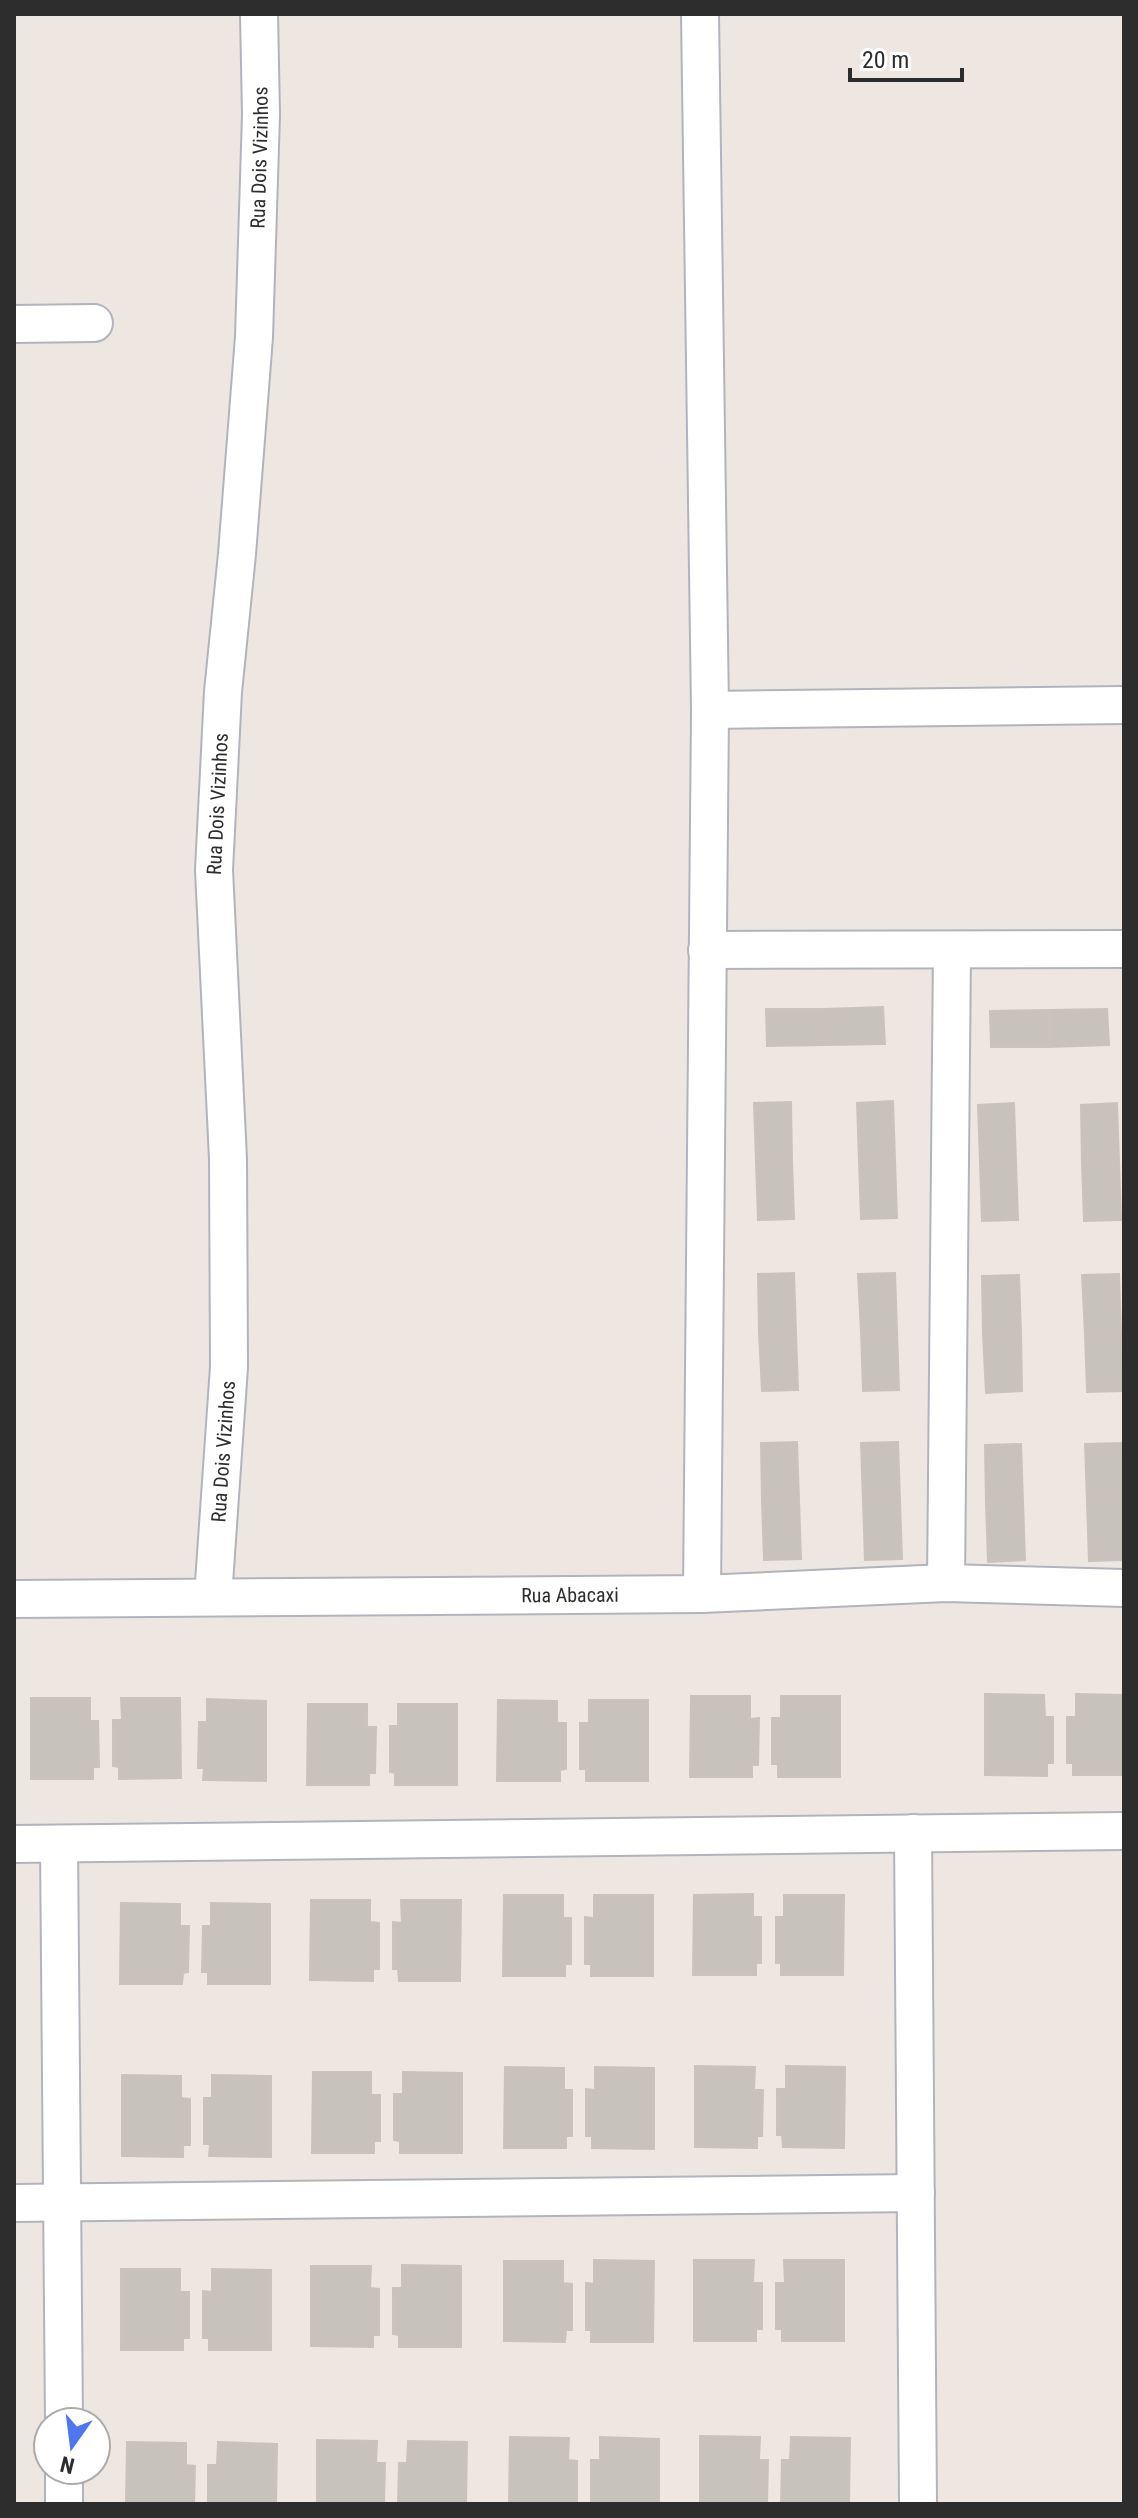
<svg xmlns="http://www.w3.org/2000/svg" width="1138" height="2518" font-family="'Roboto Condensed',sans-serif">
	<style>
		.building { fill: #c7c2bc; stroke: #c9c3bb; stroke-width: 2 }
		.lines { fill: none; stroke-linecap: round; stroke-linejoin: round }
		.minor-casing { stroke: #b1b4bd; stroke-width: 40 }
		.minor { stroke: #fff; stroke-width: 36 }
		.labels { text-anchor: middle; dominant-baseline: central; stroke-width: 6; stroke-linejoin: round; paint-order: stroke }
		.street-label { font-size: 20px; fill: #2d2d2d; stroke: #fff }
	</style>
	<rect width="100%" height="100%" fill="#eee7e1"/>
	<g class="building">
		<path d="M 883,1007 L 885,1044 L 826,1045 L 825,1009 Z"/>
		<path d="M 766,1009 L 825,1009 L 826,1045 L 767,1046 Z"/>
		<path d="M 1107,1009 L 1109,1045 L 1049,1047 L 1049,1010 Z"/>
		<path d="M 1049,1010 L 1049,1047 L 991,1047 L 990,1011 Z"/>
		<path d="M 893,1101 L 895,1160 L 859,1161 L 857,1103 Z"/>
		<path d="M 791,1102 L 792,1161 L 756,1162 L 754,1103 Z"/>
		<path d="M 1014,1103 L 1016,1162 L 980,1163 L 978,1105 Z"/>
		<path d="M 1117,1103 L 1119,1162 L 1082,1163 L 1081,1105 Z"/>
		<path d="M 895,1160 L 897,1218 L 861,1219 L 859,1161 Z"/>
		<path d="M 792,1161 L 794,1219 L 758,1220 L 756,1162 Z"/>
		<path d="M 1016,1162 L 1018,1220 L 982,1221 L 980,1163 Z"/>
		<path d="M 1119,1162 L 1121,1220 L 1084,1221 L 1082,1163 Z"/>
		<path d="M 794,1273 L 796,1332 L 759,1333 L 758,1274 Z"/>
		<path d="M 895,1273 L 897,1331 L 861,1332 L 858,1274 Z"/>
		<path d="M 1119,1274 L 1121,1333 L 1085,1334 L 1082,1275 Z"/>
		<path d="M 1019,1275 L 1021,1333 L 983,1334 L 982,1276 Z"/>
		<path d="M 897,1331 L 899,1390 L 863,1391 L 861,1332 Z"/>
		<path d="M 796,1332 L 798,1390 L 762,1391 L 759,1333 Z"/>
		<path d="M 1021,1333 L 1022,1391 L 986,1393 L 983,1334 Z"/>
		<path d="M 1121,1333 L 1123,1391 L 1087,1392 L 1085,1334 Z"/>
		<path d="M 797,1442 L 799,1500 L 762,1501 L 761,1443 Z"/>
		<path d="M 898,1442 L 900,1500 L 863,1502 L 861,1443 Z"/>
		<path d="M 1122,1443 L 1124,1502 L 1087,1503 L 1085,1444 Z"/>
		<path d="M 1021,1444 L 1023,1502 L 986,1503 L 985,1445 Z"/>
		<path d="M 799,1500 L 801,1559 L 764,1560 L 762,1501 Z"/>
		<path d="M 900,1500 L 902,1559 L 865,1560 L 863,1502 Z"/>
		<path d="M 1023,1502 L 1025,1560 L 988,1562 L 986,1503 Z"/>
		<path d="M 1124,1502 L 1124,1560 L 1089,1561 L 1087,1503 Z"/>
		<path d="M 985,1694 L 1044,1695 L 1045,1717 L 1053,1717 L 1053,1763 L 1047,1763 L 1047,1776 L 985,1775 Z"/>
		<path d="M 1076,1694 L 1124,1695 L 1124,1775 L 1073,1775 L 1073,1763 L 1067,1763 L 1067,1717 L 1076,1717 Z"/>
		<path d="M 691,1696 L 750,1696 L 750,1719 L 759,1718 L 758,1765 L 752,1765 L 752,1777 L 690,1777 Z"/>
		<path d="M 781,1696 L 840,1696 L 840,1777 L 778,1777 L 778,1764 L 772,1764 L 772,1718 L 781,1718 Z"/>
		<path d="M 31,1698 L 90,1698 L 90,1721 L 98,1721 L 99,1767 L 93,1767 L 93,1779 L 31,1779 Z"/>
		<path d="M 121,1698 L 180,1698 L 181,1778 L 119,1779 L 119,1767 L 113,1766 L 113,1720 L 122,1720 Z"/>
		<path d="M 207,1699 L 266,1701 L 266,1781 L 203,1780 L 204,1768 L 198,1768 L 199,1722 L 207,1722 Z"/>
		<path d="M 498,1700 L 557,1701 L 557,1723 L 566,1723 L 566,1769 L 560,1770 L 560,1781 L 497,1781 Z"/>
		<path d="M 589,1700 L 648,1700 L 648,1781 L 586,1781 L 586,1769 L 580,1769 L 580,1723 L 589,1723 Z"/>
		<path d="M 308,1704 L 367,1704 L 367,1727 L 376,1727 L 375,1773 L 369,1773 L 369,1785 L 307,1785 Z"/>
		<path d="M 398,1704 L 457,1704 L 457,1785 L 395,1785 L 395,1773 L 390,1772 L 390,1726 L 398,1726 Z"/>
		<path d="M 753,1894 L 753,1917 L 761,1917 L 761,1963 L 756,1963 L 756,1975 L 693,1975 L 694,1895 Z"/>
		<path d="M 504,1895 L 563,1895 L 563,1918 L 571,1918 L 571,1964 L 565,1964 L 565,1976 L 503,1976 Z"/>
		<path d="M 594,1895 L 653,1895 L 653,1976 L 591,1976 L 591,1964 L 585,1964 L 585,1917 L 594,1918 Z"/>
		<path d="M 784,1895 L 844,1895 L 843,1975 L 781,1975 L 781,1963 L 776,1963 L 776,1917 L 784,1917 Z"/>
		<path d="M 311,1900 L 370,1900 L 370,1922 L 379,1923 L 379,1969 L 373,1969 L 373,1981 L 310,1980 Z"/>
		<path d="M 401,1900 L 461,1900 L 460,1981 L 399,1981 L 398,1969 L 393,1969 L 393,1922 L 402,1923 Z"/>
		<path d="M 121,1903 L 180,1904 L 180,1926 L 189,1926 L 188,1972 L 183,1973 L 182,1984 L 120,1984 Z"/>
		<path d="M 211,1903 L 270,1904 L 270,1984 L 208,1984 L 208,1972 L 202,1972 L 203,1926 L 211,1926 Z"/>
		<path d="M 695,2066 L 755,2067 L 754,2090 L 763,2090 L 762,2136 L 757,2136 L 757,2148 L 695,2147 Z"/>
		<path d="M 786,2066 L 845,2067 L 844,2148 L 783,2147 L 782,2135 L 777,2135 L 777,2089 L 786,2089 Z"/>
		<path d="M 505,2067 L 564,2068 L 564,2090 L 572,2090 L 572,2136 L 566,2136 L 566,2148 L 504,2148 Z"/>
		<path d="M 595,2067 L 654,2068 L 654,2149 L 592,2148 L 592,2136 L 586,2136 L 586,2089 L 595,2090 Z"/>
		<path d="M 313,2072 L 371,2072 L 371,2095 L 380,2095 L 380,2141 L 374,2141 L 374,2153 L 312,2153 Z"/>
		<path d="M 403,2072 L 462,2073 L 462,2153 L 400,2153 L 400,2141 L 394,2140 L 394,2094 L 403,2094 Z"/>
		<path d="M 122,2075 L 181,2076 L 181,2098 L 190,2099 L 190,2145 L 183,2145 L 183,2157 L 122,2156 Z"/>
		<path d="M 212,2075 L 271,2076 L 271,2157 L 209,2156 L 210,2144 L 204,2144 L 204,2098 L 212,2098 Z"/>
		<path d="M 594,2260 L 654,2261 L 653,2342 L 591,2342 L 591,2330 L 586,2330 L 586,2283 L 594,2284 Z"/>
		<path d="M 694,2260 L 754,2260 L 753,2283 L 762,2283 L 762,2329 L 756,2329 L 756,2341 L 694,2341 Z"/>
		<path d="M 784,2260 L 844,2260 L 844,2341 L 782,2341 L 782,2329 L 776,2329 L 776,2283 L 785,2283 Z"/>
		<path d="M 504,2261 L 563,2261 L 563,2283 L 572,2284 L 572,2330 L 566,2330 L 565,2342 L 504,2341 Z"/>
		<path d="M 402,2265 L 461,2266 L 461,2347 L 399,2347 L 399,2335 L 393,2334 L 393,2288 L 402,2288 Z"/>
		<path d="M 311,2266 L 371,2266 L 370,2288 L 379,2289 L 379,2335 L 373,2335 L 373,2347 L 311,2346 Z"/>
		<path d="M 121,2269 L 180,2269 L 180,2292 L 189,2292 L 189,2338 L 183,2338 L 183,2350 L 121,2350 Z"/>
		<path d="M 212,2269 L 271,2270 L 271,2350 L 209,2350 L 209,2338 L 203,2338 L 203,2291 L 212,2292 Z"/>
		<path d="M 700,2436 L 760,2437 L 759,2460 L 768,2460 L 767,2504 L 700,2504 Z"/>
		<path d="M 510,2437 L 569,2438 L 568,2460 L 577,2461 L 577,2504 L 509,2504 Z"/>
		<path d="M 600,2437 L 659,2439 L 659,2504 L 591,2504 L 591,2460 L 600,2460 Z"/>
		<path d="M 791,2437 L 850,2438 L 849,2504 L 781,2504 L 782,2460 L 790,2460 Z"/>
		<path d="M 317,2440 L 377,2441 L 376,2463 L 385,2463 L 384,2504 L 317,2504 Z"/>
		<path d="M 408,2441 L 467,2442 L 466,2504 L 398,2504 L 399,2463 L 407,2463 Z"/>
		<path d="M 127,2442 L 186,2443 L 186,2465 L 195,2466 L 194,2504 L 126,2504 Z"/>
		<path d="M 218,2442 L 277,2444 L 276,2504 L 208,2504 L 208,2465 L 217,2465 Z"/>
	</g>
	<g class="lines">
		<g class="minor-casing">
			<g id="minor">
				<path d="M 700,14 L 710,710 L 702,1594"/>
				<path d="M 14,324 L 94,323"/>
				<path d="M 710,710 L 1124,705"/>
				<path d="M 707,950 L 1124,949"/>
				<path d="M 946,1583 L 952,950"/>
				<path id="s1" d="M 213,1597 L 229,1367 L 228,1159 L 214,870 L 223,692 L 237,554 L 254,337 L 261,115 L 259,14"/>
				<path id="s2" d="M 14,1599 L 702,1594 L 946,1583 L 1124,1588"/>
				<path d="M 913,1833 L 918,2504"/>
				<path d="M 14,1844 L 1124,1831"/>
				<path d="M 59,1844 L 64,2422"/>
				<path d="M 14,2203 L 916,2193"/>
				<path d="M 64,2470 L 64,2504"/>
			</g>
		</g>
		<use href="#minor" class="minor"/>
	</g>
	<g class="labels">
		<g class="street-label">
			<text stroke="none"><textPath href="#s1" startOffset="1442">Rua Dois Vizinhos</textPath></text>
			<text stroke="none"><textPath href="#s1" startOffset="794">Rua Dois Vizinhos</textPath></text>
			<text stroke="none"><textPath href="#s1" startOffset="146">Rua Dois Vizinhos</textPath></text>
			<text stroke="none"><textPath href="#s2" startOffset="556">Rua Abacaxi</textPath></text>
		</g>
	</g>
	<rect width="1138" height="2518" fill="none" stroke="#2d2d2d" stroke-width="32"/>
	<g transform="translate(72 2446) rotate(194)"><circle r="38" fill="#ffffff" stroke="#ababab" stroke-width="2"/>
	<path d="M0-6L14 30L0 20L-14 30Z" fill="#4d77ef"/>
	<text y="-12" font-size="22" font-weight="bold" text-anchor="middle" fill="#2d2d2d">N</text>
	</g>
	<path d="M850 68v12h112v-12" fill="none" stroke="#2d2d2d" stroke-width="4"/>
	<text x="862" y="68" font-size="24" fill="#2d2d2d" stroke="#ffffff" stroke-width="6" paint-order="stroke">20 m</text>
</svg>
